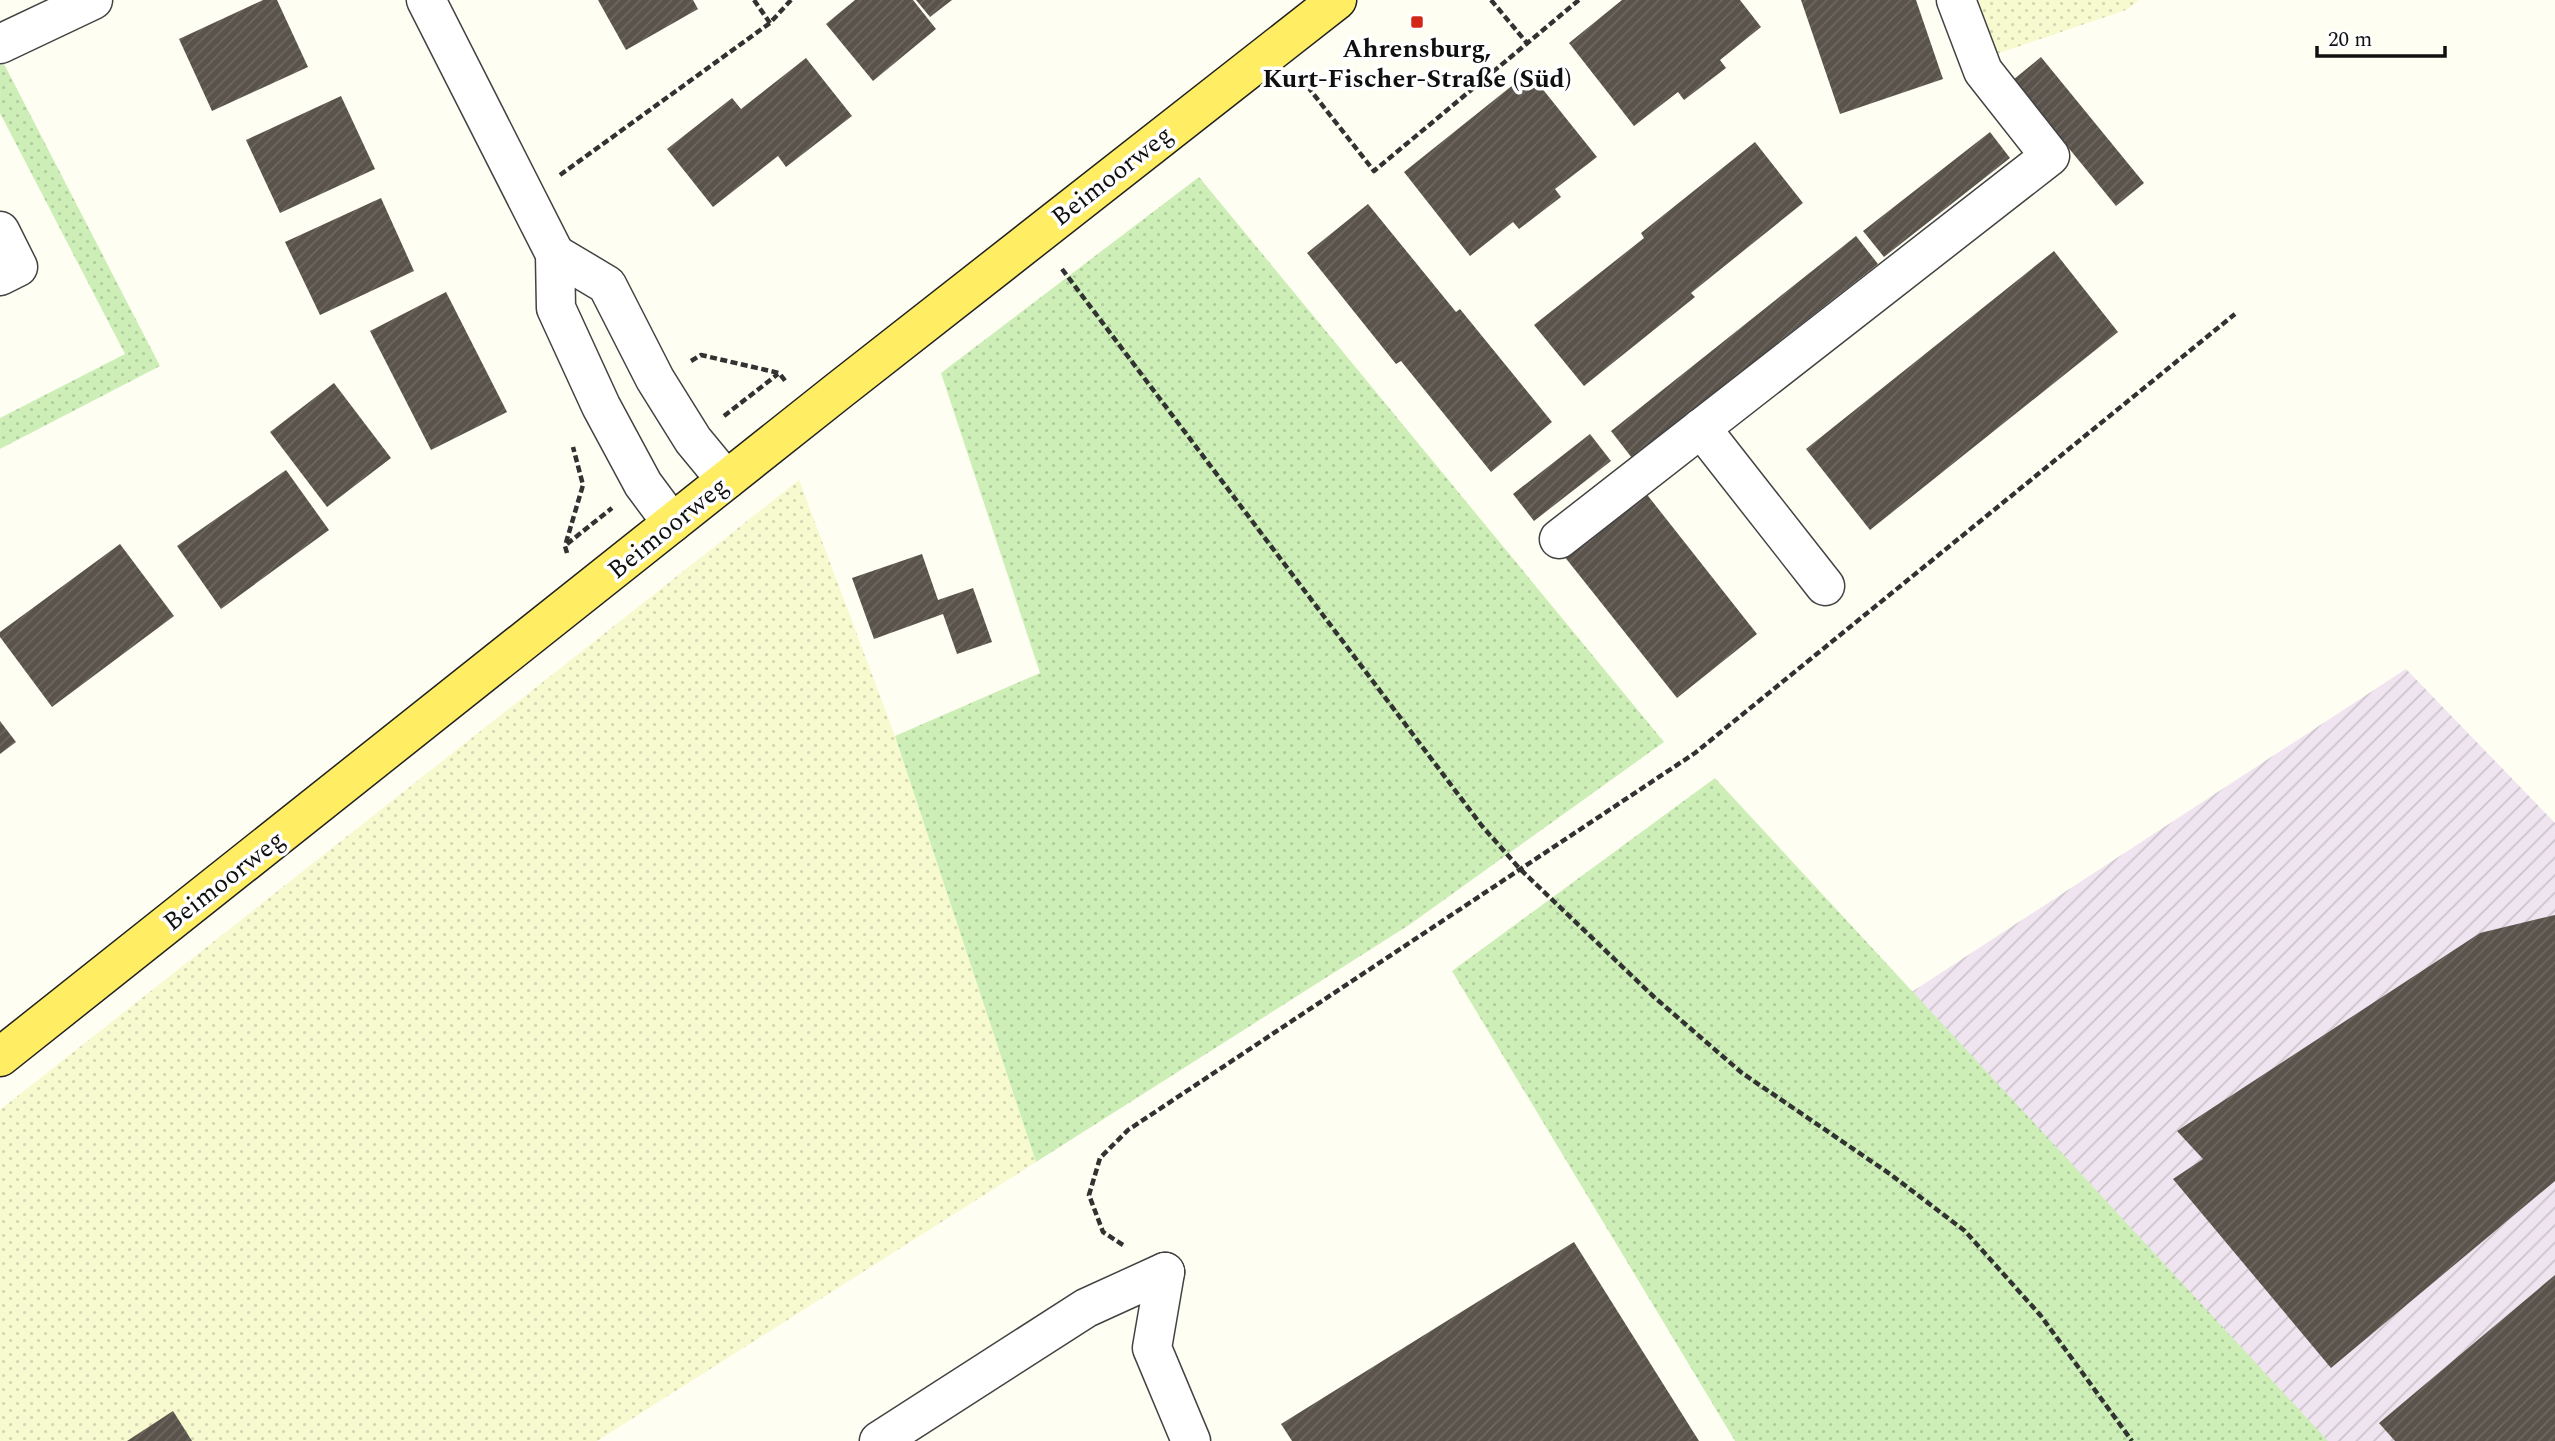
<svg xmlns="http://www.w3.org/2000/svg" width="2555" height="1441" font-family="Spectral,serif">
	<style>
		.industrial { fill: url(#industrial-furrows) }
		.farmland { fill: url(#farmland-dots) }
		.grass { fill: url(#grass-dots) }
		.building { fill: url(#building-hatch) }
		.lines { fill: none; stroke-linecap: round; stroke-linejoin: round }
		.minor-casing { stroke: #434343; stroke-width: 41 }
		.major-casing { stroke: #212121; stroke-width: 41 }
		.path { stroke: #323232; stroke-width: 4.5; stroke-dasharray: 7 3.5; stroke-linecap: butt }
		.minor { stroke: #fff; stroke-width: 38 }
		.major { stroke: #ffee63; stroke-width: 38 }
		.poi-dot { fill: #d22716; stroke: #fff; stroke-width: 2.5 }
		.labels { text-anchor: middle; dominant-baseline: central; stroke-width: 7; stroke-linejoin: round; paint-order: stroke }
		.poi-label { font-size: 26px; font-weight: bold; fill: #101010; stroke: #fff }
		.street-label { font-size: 26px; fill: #101010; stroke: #fff }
	</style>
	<defs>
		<pattern id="industrial-furrows" width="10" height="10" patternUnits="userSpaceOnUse" patternTransform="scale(1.75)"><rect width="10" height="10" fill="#efe4ef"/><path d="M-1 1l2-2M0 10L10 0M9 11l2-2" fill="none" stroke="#ccc3cc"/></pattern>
		<pattern id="farmland-dots" width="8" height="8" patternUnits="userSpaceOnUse" patternTransform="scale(1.75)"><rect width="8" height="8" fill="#f7f9cf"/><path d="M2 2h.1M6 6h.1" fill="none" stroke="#d3d4b1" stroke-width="1.8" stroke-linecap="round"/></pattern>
		<pattern id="grass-dots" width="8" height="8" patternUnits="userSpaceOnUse" patternTransform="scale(1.75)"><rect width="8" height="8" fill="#cdefb7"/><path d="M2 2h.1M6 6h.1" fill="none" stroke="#afcc9c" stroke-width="1.8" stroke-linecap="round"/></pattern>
		<pattern id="building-hatch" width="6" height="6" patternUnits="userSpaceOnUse" patternTransform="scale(1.75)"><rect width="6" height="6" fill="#5a534b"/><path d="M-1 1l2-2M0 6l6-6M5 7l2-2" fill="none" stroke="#6d6761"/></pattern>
	</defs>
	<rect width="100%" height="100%" fill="#fffef3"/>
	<path class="industrial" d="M 2406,669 L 2555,823 L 2555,1441 L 2323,1441 L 1901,999 Z"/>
	<g class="farmland">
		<path d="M 1978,0 L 2139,0 L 2126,10 L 1996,54 Z"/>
		<path d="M 799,480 L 895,736 L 1036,1162 L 597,1441 L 0,1441 L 0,1110 Z"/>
	</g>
	<g class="grass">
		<path d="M 3,62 L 160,366 L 0,449 L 0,418 L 125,354 L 0,113 L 0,66 Z"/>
		<path d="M 1199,177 L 1664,742 L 1409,925 L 1036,1162 L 895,736 L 1040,673 L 941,373 Z"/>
		<path d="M 1715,778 L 2328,1441 L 1735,1441 L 1452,971 Z"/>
	</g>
	<g class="building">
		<path d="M 263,0 L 277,0 L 308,67 L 212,111 L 179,39 Z"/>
		<path d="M 598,0 L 693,0 L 698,9 L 626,50 Z"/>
		<path d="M 855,0 L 913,0 L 936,29 L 873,81 L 826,24 Z"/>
		<path d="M 916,0 L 952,0 L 930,17 Z"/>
		<path d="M 1622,0 L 1740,0 L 1761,27 L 1720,60 L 1726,68 L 1684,100 L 1678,92 L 1634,126 L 1569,43 Z"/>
		<path d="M 1801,0 L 1916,0 L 1943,79 L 1840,114 Z"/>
		<path d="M 2041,57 L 2144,183 L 2116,206 L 2013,80 Z"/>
		<path d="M 806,58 L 852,116 L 786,167 L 778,156 L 713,207 L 667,149 L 732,98 L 741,109 Z"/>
		<path d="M 1529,72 L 1597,157 L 1555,189 L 1561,197 L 1519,229 L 1513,222 L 1470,256 L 1404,172 Z"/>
		<path d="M 341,96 L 375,169 L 280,213 L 246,140 Z"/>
		<path d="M 1990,132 L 2010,158 L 1884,257 L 1863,231 Z"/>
		<path d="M 1755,142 L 1803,203 L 1691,293 L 1695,297 L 1584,386 L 1534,325 L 1644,238 L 1641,233 Z"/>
		<path d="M 381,198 L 414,271 L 320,315 L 285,242 Z"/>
		<path d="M 1368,204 L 1456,312 L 1460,309 L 1552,422 L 1491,472 L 1401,361 L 1396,364 L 1307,253 Z"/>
		<path d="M 1856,236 L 1878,264 L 1632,458 L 1611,431 Z"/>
		<path d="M 2054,251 L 2118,332 L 1870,530 L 1806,449 Z"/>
		<path d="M 446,292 L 507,412 L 431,450 L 370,331 Z"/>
		<path d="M 334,383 L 391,458 L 327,507 L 270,432 Z"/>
		<path d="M 1590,434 L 1611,461 L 1534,521 L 1513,494 Z"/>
		<path d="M 286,470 L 329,530 L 221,609 L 177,546 Z"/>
		<path d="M 1641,487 L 1757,634 L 1677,698 L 1560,551 Z"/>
		<path d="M 120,544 L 174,616 L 52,707 L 0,637 L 0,632 Z"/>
		<path d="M 922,554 L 938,600 L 973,588 L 992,642 L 957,654 L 943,614 L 874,639 L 852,578 Z"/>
		<path d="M 0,721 L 16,742 L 0,754 Z"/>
		<path d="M 2555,915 L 2555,1181 L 2331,1368 L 2173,1179 L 2203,1159 L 2177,1131 L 2480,933 Z"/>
		<path d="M 1574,1242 L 1699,1441 L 1292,1441 L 1281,1424 Z"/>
		<path d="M 2555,1275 L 2555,1441 L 2395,1441 L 2379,1423 Z"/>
		<path d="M 173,1411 L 192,1441 L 127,1441 Z"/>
	</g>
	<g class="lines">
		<g class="minor-casing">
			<g id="minor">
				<path d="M 426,0 L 555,254 L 556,308 L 601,406 L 643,484 L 672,523"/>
				<path d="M 0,44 L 93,0"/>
				<path d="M 0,231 L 18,267 L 0,276"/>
				<path d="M 555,254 L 607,285 L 655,379 L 693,440 L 726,480"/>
				<path d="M 1701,428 L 1825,586"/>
				<path d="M 1559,539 L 2050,156 L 1983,71 L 1956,0"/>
				<path d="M 1165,1272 L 1152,1348 L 1191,1441"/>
				<path d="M 879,1441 L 1086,1308 L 1165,1272"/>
			</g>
		</g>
		<g class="major-casing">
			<path id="major" d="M 0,1057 L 837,392 L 1337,0"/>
		</g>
		<g class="path">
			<path d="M 754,0 L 770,23"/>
			<path d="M 1491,0 L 1527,43"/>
			<path d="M 1301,78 L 1374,171 L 1579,0"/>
			<path d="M 560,175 L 770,23 L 791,0"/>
			<path d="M 1062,269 L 1482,826 L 1520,869 L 1654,997 L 1742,1073 L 1890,1174 L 1965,1231 L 2041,1316 L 2132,1441"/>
			<path d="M 691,361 L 701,355 L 779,373 L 786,382"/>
			<path d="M 724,416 L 778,374"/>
			<path d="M 567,544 L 612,508"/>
			<path d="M 567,553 L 565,546 L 583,485 L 573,447"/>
			<path d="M 1123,1245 L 1103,1232 L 1089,1195 L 1100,1158 L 1128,1130 L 1695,753 L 2235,314"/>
		</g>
		<use href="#minor" class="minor"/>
		<use href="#major" class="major"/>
	</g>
	<rect class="poi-dot" x="1410" y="15" width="14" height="14" rx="3.5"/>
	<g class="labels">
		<g class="poi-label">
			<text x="1417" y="49">Ahrensburg,<tspan x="1417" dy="30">Kurt-Fischer-Straße (Süd)</tspan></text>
		</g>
		<g class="street-label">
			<text transform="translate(1112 176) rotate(-38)">Beimoorweg</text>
			<text transform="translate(668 528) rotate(-39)">Beimoorweg</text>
			<text transform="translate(224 881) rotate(-38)">Beimoorweg</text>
		</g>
	</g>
	<path d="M2317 46v10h128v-10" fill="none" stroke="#101010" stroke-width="3.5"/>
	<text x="2328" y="46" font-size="21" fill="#101010" stroke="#ffffff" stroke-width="5" paint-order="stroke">20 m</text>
</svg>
